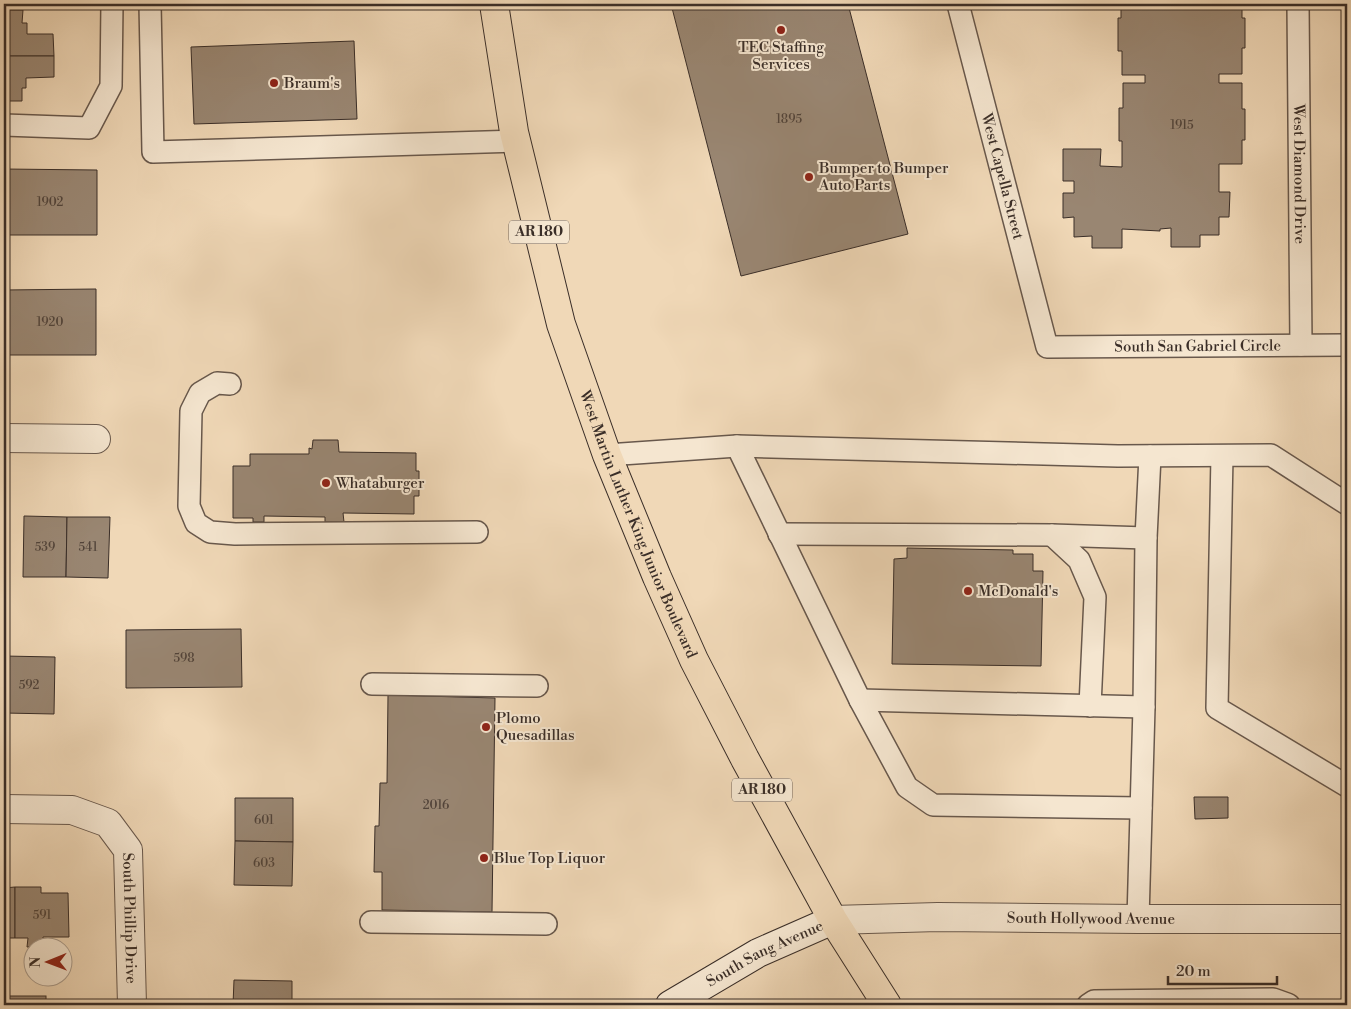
<svg xmlns="http://www.w3.org/2000/svg" width="1351" height="1009" font-family="'Libre Bodoni',serif">
	<style>
		.building { fill: #998672; stroke: #3a2e28 }
		.lines { fill: none; stroke-linecap: round; stroke-linejoin: round }
		.lane-casing { stroke: #68584c; stroke-width: 24 }
		.street-casing { stroke: #68584c; stroke-width: 30 }
		.secondary-casing { stroke: #3a2e28; stroke-width: 30 }
		.primary-casing { stroke: #3a2e28; stroke-width: 30 }
		.lane { stroke: #f5e6d0; stroke-width: 21 }
		.street { stroke: #f5e6d0; stroke-width: 28 }
		.secondary { stroke: #f5e6d0; stroke-width: 28 }
		.primary { stroke: #f0d8b7; stroke-width: 28 }
		.poi-dot { fill: #8f2418; stroke: #f5e6d0; stroke-width: 2 }
		.labels { text-anchor: middle; dominant-baseline: central; stroke-width: 4; stroke-linejoin: round; paint-order: stroke }
		.number-label { font-size: 12px; fill: #52443a }
		.shield { fill: #f5e6d0; stroke: #72655a; stroke-width: 1 }
		.shield-label { font-size: 14px; font-weight: bold; fill: #3a2e28 }
		.poi-label { font-size: 15px; fill: #3a2e28; stroke: #f5e6d0; text-anchor: start }
		.street-label { font-size: 15px; fill: #3a2e28; stroke: #f5e6d0 }
	</style>
	<rect width="100%" height="100%" fill="#f0d8b7"/>
	<filter id="stains"><feTurbulence type="fractalNoise" baseFrequency=".004" numOctaves="4"/><feColorMatrix values="0 0 0 0 .2 0 0 0 0 .09 0 0 0 0 .02 0 0 0 .5 -.17"/></filter>
	<radialGradient id="worn" r=".72"><stop offset=".6" stop-color="#630" stop-opacity="0"/><stop offset="1" stop-color="#630" stop-opacity=".3"/></radialGradient>
	<g class="building">
		<path d="M 671,4 L 848,4 L 908,234 L 741,276 Z"/>
		<rect x="1064" y="4" width="37" height="3"/>
		<path d="M 1121,4 L 1242,4 L 1242,18 L 1245,18 L 1245,48 L 1242,48 L 1242,74 L 1219,74 L 1219,83 L 1242,83 L 1242,109 L 1245,109 L 1245,140 L 1242,140 L 1242,164 L 1219,164 L 1219,192 L 1230,192 L 1229,217 L 1219,217 L 1219,235 L 1200,235 L 1200,247 L 1171,247 L 1171,228 L 1160,229 L 1160,231 L 1122,229 L 1122,248 L 1092,248 L 1092,236 L 1074,237 L 1074,217 L 1063,218 L 1063,193 L 1074,193 L 1074,181 L 1063,181 L 1063,149 L 1101,149 L 1100,166 L 1122,167 L 1122,141 L 1119,141 L 1119,108 L 1123,108 L 1123,83 L 1145,83 L 1145,75 L 1122,75 L 1122,51 L 1118,51 L 1118,18 L 1121,18 Z"/>
		<path d="M 4,10 L 23,10 L 22,23 L 27,23 L 27,34 L 53,34 L 54,56 L 4,56 Z"/>
		<path d="M 354,41 L 357,119 L 194,124 L 191,47 Z"/>
		<path d="M 4,56 L 54,56 L 54,77 L 26,78 L 26,88 L 22,88 L 22,101 L 4,101 Z"/>
		<path d="M 4,169 L 97,170 L 97,235 L 4,235 Z"/>
		<path d="M 96,289 L 96,355 L 4,355 L 4,290 Z"/>
		<path d="M 313,440 L 338,440 L 339,452 L 416,453 L 416,471 L 419,471 L 419,496 L 414,496 L 414,514 L 343,513 L 344,522 L 325,522 L 325,517 L 264,516 L 264,522 L 253,522 L 253,518 L 233,518 L 233,466 L 250,466 L 250,454 L 309,454 L 309,448 L 312,449 Z"/>
		<path d="M 24,516 L 67,517 L 66,577 L 23,577 Z"/>
		<path d="M 67,517 L 110,517 L 108,578 L 66,577 Z"/>
		<path d="M 907,548 L 1013,550 L 1013,554 L 1033,554 L 1033,571 L 1043,571 L 1041,666 L 892,664 L 894,559 L 907,558 Z"/>
		<path d="M 241,629 L 242,687 L 126,688 L 126,630 Z"/>
		<path d="M 4,656 L 55,657 L 54,714 L 4,713 Z"/>
		<path d="M 388,695 L 495,698 L 492,912 L 382,910 L 382,872 L 374,872 L 375,826 L 379,826 L 380,783 L 387,783 Z"/>
		<path d="M 1194,797 L 1228,797 L 1228,818 L 1195,819 Z"/>
		<path d="M 235,798 L 293,798 L 293,842 L 235,841 Z"/>
		<path d="M 235,841 L 293,842 L 292,886 L 234,885 Z"/>
		<path d="M 15,887 L 15,938 L 4,938 L 4,888 Z"/>
		<path d="M 15,887 L 41,887 L 41,893 L 68,893 L 69,937 L 43,937 L 43,946 L 32,947 L 27,947 L 28,938 L 15,938 Z"/>
		<path d="M 234,980 L 292,981 L 292,1005 L 233,1005 Z"/>
		<rect x="4" y="996" width="5" height="9"/>
		<rect x="9" y="996" width="37" height="9"/>
	</g>
	<g class="lines">
		<g class="lane-casing">
			<g id="lane">
				<path d="M 150,4 L 153,152 L 517,141"/>
				<path id="s1" d="M 958,4 L 1047,347 L 1347,345"/>
				<path id="s2" d="M 1298,4 L 1301,345"/>
				<path d="M 4,125 L 89,128 L 111,86 L 112,4"/>
				<path d="M 230,384 L 217,383 L 200,393 L 191,411 L 189,506 L 196,523 L 210,532 L 235,534 L 477,532"/>
				<path d="M 737,446 L 860,700 L 907,787 L 933,805 L 1141,808"/>
				<path d="M 607,455 L 737,446 L 1118,456 L 1271,455 L 1347,504"/>
				<path d="M 1222,456 L 1217,708 L 1347,786"/>
				<path d="M 779,534 L 1052,535 L 1146,538"/>
				<path d="M 1052,535 L 1079,560 L 1095,597 L 1090,706"/>
				<path d="M 372,684 L 537,686"/>
				<path d="M 860,700 L 1144,707"/>
				<path d="M 1138,919 L 1144,707 L 1146,538 L 1150,456"/>
				<path d="M 371,922 L 546,924"/>
				<path d="M 1088,1005 L 1094,1001 L 1273,999 L 1287,1004 L 1289,1005"/>
			</g>
		</g>
		<g class="street-casing">
			<g id="street">
				<path d="M 4,438 L 96,439"/>
				<path id="s3" d="M 4,809 L 72,810 L 108,823 L 128,850 L 132,1005"/>
				<path id="s4" d="M 833,920 L 938,917 L 1138,919 L 1347,919"/>
			</g>
		</g>
		<g class="secondary-casing">
			<g id="secondary">
				<path id="s5" d="M 670,1005 L 758,953 L 833,920"/>
			</g>
		</g>
		<g class="primary-casing">
			<g id="primary">
				<path id="s6" d="M 494,4 L 514,132 L 561,324 L 607,455 L 657,577 L 694,660 L 745,759 L 833,920 L 887,1005"/>
			</g>
		</g>
		<use href="#lane" class="lane"/>
		<use href="#street" class="street"/>
		<use href="#secondary" class="secondary"/>
		<use href="#primary" class="primary"/>
	</g>
	<g class="poi-dot">
		<circle cx="781" cy="30" r="5"/>
		<circle cx="274" cy="83" r="5"/>
		<circle cx="809" cy="177" r="5"/>
		<circle cx="326" cy="483" r="5"/>
		<circle cx="968" cy="591" r="5"/>
		<circle cx="486" cy="727" r="5"/>
		<circle cx="484" cy="858" r="5"/>
	</g>
	<g class="labels">
		<g class="number-label">
			<text x="789" y="119">1895</text>
			<text x="1182" y="125">1915</text>
			<text x="50" y="202">1902</text>
			<text x="50" y="322">1920</text>
			<text x="45" y="547">539</text>
			<text x="88" y="547">541</text>
			<text x="184" y="658">598</text>
			<text x="29" y="685">592</text>
			<text x="436" y="805">2016</text>
			<text x="264" y="820">601</text>
			<text x="264" y="863">603</text>
			<text x="42" y="915">591</text>
		</g>
		<g class="shield">
			<rect x="509" y="220.5" width="60" height="23" rx="4"/>
			<rect x="732" y="778.5" width="60" height="23" rx="4"/>
		</g>
		<g class="shield-label">
			<text x="539" y="232">AR 180</text>
			<text x="762" y="790">AR 180</text>
		</g>
		<g class="poi-label">
			<text x="781" y="47" text-anchor="middle">TEC Staffing<tspan x="781" dy="17">Services</tspan></text>
			<text x="284" y="83">Braum's</text>
			<text x="819" y="168">Bumper to Bumper<tspan x="819" dy="17">Auto Parts</tspan></text>
			<text x="336" y="483">Whataburger</text>
			<text x="978" y="591">McDonald's</text>
			<text x="496" y="718">Plomo<tspan x="496" dy="17">Quesadillas</tspan></text>
			<text x="494" y="858">Blue Top Liquor</text>
		</g>
		<g class="street-label">
			<text stroke="none"><textPath href="#s2" startOffset="170">West Diamond Drive</textPath></text>
			<text stroke="none"><textPath href="#s1" startOffset="178">West Capella Street</textPath></text>
			<text stroke="none"><textPath href="#s1" startOffset="505">South San Gabriel Circle</textPath></text>
			<text stroke="none"><textPath href="#s6" startOffset="542">West Martin Luther King Junior Boulevard</textPath></text>
			<text stroke="none"><textPath href="#s3" startOffset="208">South Phillip Drive</textPath></text>
			<text stroke="none"><textPath href="#s4" startOffset="258">South Hollywood Avenue</textPath></text>
			<text stroke="none"><textPath href="#s5" startOffset="108">South Sang Avenue</textPath></text>
		</g>
	</g>
	<rect width="1351" height="1009" fill="none" stroke="#f0d8b7" stroke-width="20"/>
	<rect x="5" y="5" width="1341" height="999" fill="none" stroke="#3a2e28" stroke-width="2.5"/>
	<rect x="10" y="10" width="1331" height="989" fill="none" stroke="#3a2e28"/>
	<g transform="translate(48 962) rotate(269)"><circle r="24" fill="#f5e6d0" stroke="#aa9c8d"/>
	<path d="M0-4L9 19L0 12L-9 19Z" fill="#8f2418"/>
	<text y="-8" font-size="14" font-weight="bold" text-anchor="middle" fill="#3a2e28">N</text>
	</g>
	<path d="M1168 976v8h109v-8" fill="none" stroke="#3a2e28" stroke-width="2.5"/>
	<text x="1176" y="976" font-size="15" fill="#3a2e28" stroke="#f5e6d0" stroke-width="4" paint-order="stroke">20 m</text>
	<rect width="100%" height="100%" filter="url(#stains)"/>
	<rect width="100%" height="100%" fill="url(#worn)"/>
</svg>
